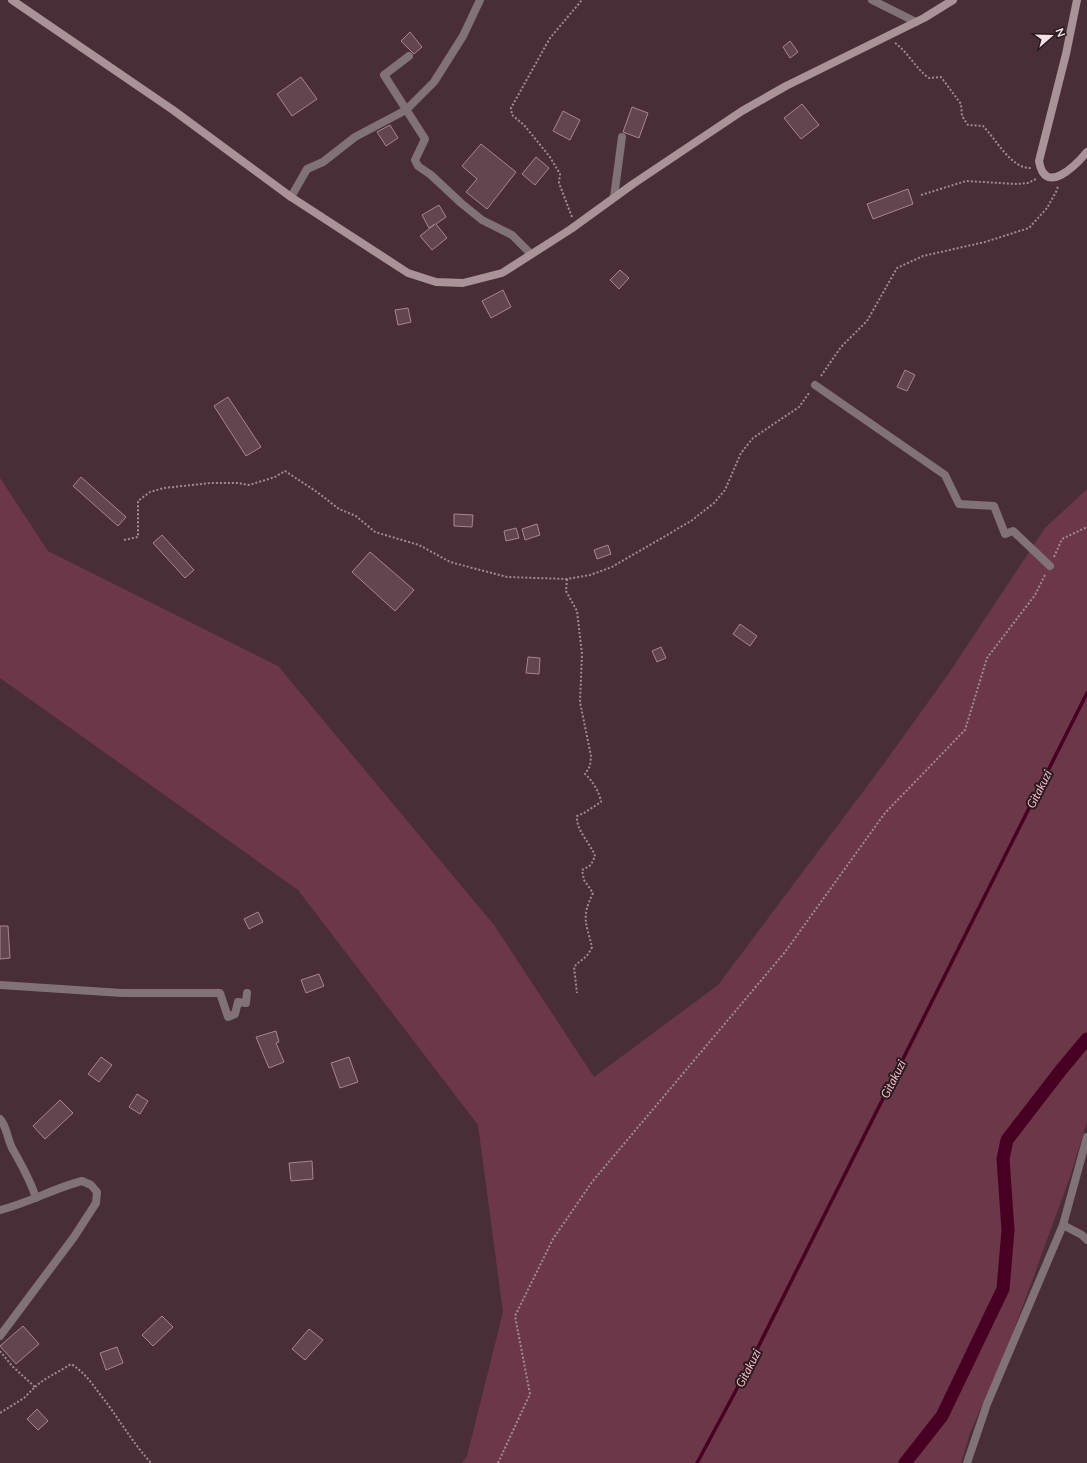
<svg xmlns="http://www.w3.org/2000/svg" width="1087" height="1463" font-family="Lato,sans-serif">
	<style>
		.green { fill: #6b3749 }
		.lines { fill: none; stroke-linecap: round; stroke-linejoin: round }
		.stream { stroke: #480022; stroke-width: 3.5 }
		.canal { stroke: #480022; stroke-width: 13 }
		.building { fill: #62454e; stroke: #a78690 }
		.path { stroke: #a18a91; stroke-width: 2; stroke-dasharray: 2 2; stroke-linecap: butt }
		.minor { stroke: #807276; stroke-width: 8 }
		.secondary { stroke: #a99298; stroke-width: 8 }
		.labels { text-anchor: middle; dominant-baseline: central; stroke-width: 4; stroke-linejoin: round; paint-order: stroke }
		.water-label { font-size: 12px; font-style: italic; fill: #fcb7cb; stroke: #271b1e }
	</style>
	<rect width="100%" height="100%" fill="#492e37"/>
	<path class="green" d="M 0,478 L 48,551 L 278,666 L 494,925 L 594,1077 L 718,985 L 880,769 L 949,673 L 1045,528 L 1087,489 L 1087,1122 L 1070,1177 L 1010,1341 L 970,1433 L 961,1463 L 462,1463 L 467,1456 L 503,1312 L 478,1125 L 298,890 L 0,678 Z"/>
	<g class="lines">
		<path class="stream" d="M 697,1463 L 741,1381 L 1087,693"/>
		<path class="canal" d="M 905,1463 L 942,1416 L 1003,1289 L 1008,1230 L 1003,1159 L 1007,1140 L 1061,1070 L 1087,1039"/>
	</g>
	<g class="building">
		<path d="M 410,32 L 422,47 L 414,54 L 401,41 Z"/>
		<path d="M 790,41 L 798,52 L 790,58 L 783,47 Z"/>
		<path d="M 301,77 L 317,99 L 292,116 L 277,94 Z"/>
		<path d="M 802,104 L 819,125 L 801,139 L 784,118 Z"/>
		<path d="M 632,107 L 648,113 L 639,138 L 623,132 Z"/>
		<path d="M 563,111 L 580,120 L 570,140 L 553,131 Z"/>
		<path d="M 390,125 L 398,138 L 386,146 L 377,132 Z"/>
		<path d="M 481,144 L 516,172 L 487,209 L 466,192 L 477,179 L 462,166 Z"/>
		<path d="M 536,157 L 549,168 L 535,185 L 522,174 Z"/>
		<path d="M 908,189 L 913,204 L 873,219 L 867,204 Z"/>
		<path d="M 439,205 L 446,217 L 436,224 L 447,238 L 432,250 L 420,236 L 435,224 L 429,228 L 422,215 Z"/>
		<path d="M 620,270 L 629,278 L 619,289 L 610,280 Z"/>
		<path d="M 503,290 L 511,307 L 491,318 L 482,301 Z"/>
		<path d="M 408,308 L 411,322 L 398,325 L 395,310 Z"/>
		<path d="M 905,370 L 915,375 L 907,391 L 897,387 Z"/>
		<path d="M 228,397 L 261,447 L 246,456 L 214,406 Z"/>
		<path d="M 81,477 L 126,517 L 118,526 L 73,486 Z"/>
		<path d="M 454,514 L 473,515 L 472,527 L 454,526 Z"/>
		<path d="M 537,524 L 540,535 L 525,540 L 522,529 Z"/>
		<path d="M 516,528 L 519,538 L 506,541 L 504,531 Z"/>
		<path d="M 162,535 L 194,570 L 185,578 L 153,543 Z"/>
		<path d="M 608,545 L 611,554 L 597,559 L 594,550 Z"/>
		<path d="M 370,552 L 414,590 L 395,611 L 352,572 Z"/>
		<path d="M 740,624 L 757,636 L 750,646 L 733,634 Z"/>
		<path d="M 661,647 L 666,658 L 657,662 L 652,651 Z"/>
		<path d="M 528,657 L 540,658 L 539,674 L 526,673 Z"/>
		<path d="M 258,912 L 263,922 L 249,929 L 244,919 Z"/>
		<path d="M 0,926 L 8,926 L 10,958 L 0,959 Z"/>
		<path d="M 319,974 L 324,986 L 306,993 L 301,980 Z"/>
		<path d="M 276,1031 L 279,1042 L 276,1043 L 284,1062 L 269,1068 L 256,1037 Z"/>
		<path d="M 101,1057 L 112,1065 L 99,1082 L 88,1074 Z"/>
		<path d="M 349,1057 L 358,1082 L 340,1088 L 331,1063 Z"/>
		<path d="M 137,1094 L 148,1101 L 140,1114 L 129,1107 Z"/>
		<path d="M 60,1100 L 73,1113 L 45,1139 L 33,1126 Z"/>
		<path d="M 312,1161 L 313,1179 L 291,1181 L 289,1163 Z"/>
		<path d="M 162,1316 L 173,1327 L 153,1346 L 142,1335 Z"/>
		<path d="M 23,1326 L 39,1344 L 16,1364 L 0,1346 Z"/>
		<path d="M 309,1329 L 323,1340 L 305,1360 L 292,1349 Z"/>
		<path d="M 117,1347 L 123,1363 L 106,1370 L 100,1353 Z"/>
		<path d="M 37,1409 L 48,1421 L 38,1430 L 27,1419 Z"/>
	</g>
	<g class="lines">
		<g class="path">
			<path d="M 895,43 C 908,52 915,68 929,78 L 941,77 L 961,104 L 962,116 L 968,125 L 983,126 C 996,139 1011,169 1031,168"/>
			<path d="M 921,195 L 966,181 L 1017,184 L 1028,183 L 1036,179"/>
			<path d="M 572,217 L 559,183 L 560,174 L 550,157 L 524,125 L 512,115 L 511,108 L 550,38 L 582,0"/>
			<path d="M 821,376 L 841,347 L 867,321 L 897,268 L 923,256 L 985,242 L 1029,228 L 1047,208 L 1057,190 L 1058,186"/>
			<path d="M 124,540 L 138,537 L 138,501 L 150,492 L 164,488 L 211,483 L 238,483 L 249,485 L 275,477 L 285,471 L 317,492 L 339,509 L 356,516 L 375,532 L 419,545 L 450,562 L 507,577 L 567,579 L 590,575 L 612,567 L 691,521 L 714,503 L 725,490 L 741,453 L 753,438 L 799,407 L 809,393"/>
			<path d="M 1054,557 L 1062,539 L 1087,527"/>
			<path d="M 567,579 L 566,591 L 577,611 L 582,654 L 580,702 L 591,756 L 590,766 L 585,774 C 592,780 600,793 601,802 L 584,813 L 577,816 C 576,831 590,842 595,856 L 591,865 L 582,870 L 584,880 L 593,893 C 581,918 586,922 592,947 C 586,960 582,958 574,967 L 577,993"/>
			<path d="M 0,1351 L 12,1366 L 35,1387 L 24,1398 L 0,1413"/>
			<path d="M 35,1387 C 46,1377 59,1372 71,1364 C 84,1372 90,1381 99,1393 C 117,1415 131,1441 151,1463"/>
			<path d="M 498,1463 L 530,1394 L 515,1316 L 553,1239 L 592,1182 L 785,952 L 885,813 L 965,730 L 987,658 L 1035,595 L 1045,575"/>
		</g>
		<g class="minor">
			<path d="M 872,0 L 916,22"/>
			<path d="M 409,56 L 384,75 L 425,139 L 415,160 L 418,166 L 431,175 L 461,203 L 482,220 L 512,235 L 531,254"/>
			<path d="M 291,197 L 307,169 L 323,162 L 355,137 L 406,110 L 434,82 L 463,36 L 480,0"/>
			<path d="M 614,197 L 622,137"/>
			<path d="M 815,385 L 945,475 L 959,504 L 994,506 L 1005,534 L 1013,531 L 1050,566"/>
			<path d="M 0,985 L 122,993 L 220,993 L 228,1017 L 235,1014 L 238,1002 L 246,1003 L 247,993"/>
			<path d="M 0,1119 C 7,1127 7,1138 12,1148 C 21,1164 30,1179 36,1198"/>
			<path d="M 0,1210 C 29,1203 54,1188 82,1181 L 91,1185 L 97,1192 L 96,1203 L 74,1237 L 0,1336"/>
			<path d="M 1063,1225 L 1082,1235 L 1087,1240"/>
			<path d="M 967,1463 L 987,1404 L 1063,1225 L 1087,1137"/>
		</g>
		<g class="secondary">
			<path d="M 12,0 L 173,110 L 291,197 L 408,273 L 436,282 L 463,283 L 502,273 L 571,229 L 633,184 L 742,111 L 786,86 L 924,18 L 953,0"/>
			<path d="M 1077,0 L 1066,54 L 1039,161 C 1045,197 1076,165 1087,152"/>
		</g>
	</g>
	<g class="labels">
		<g class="water-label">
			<text transform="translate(1039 789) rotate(-63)">Gitakuzi</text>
			<text transform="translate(893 1079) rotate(-63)">Gitakuzi</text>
			<text transform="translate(748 1368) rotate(-63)">Gitakuzi</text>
		</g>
	</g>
	<g transform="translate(1051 36) rotate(70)" stroke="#271b1e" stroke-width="3" paint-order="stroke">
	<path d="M0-3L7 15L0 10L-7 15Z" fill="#f4e2e7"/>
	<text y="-6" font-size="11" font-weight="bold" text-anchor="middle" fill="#f4e2e7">N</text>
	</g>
</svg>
